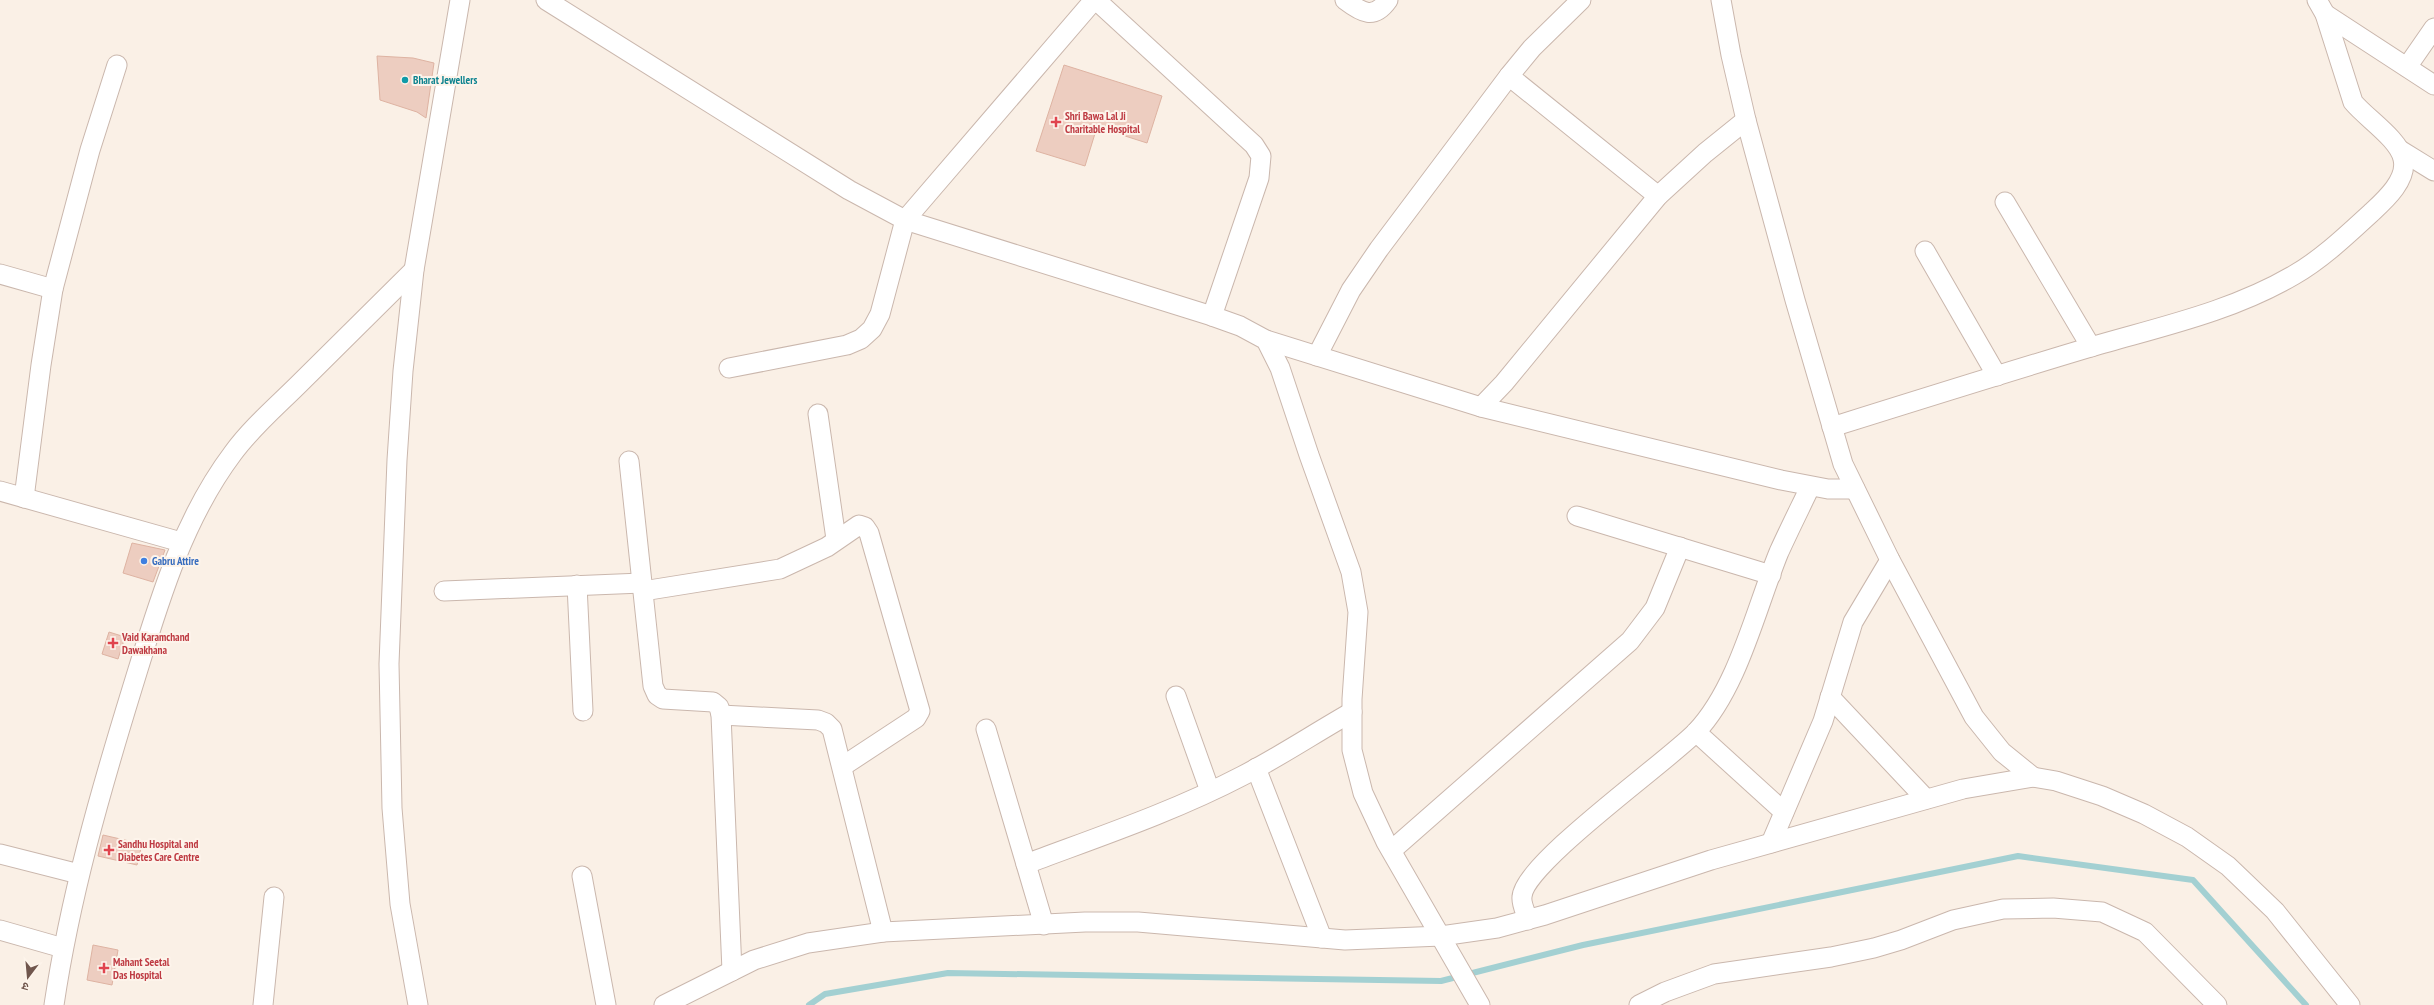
<svg xmlns="http://www.w3.org/2000/svg" width="2434" height="1005" font-family="'PT Sans Narrow','Noto Sans Devanagari',sans-serif">
	<style>
		.lines { fill: none; stroke-linecap: round; stroke-linejoin: round }
		.stream { stroke: #a3d0d2; stroke-width: 6 }
		.building { fill: #edcdc0; stroke: #deb3a2 }
		.minor-casing { stroke: #cab7ad; stroke-width: 21 }
		.minor { stroke: #fff; stroke-width: 19 }
		.culture-dot { fill: #0f9aa8; stroke: #fdf4eb; stroke-width: 1.5 }
		.health-dot { fill: #e0444e; stroke: #fdf4eb; stroke-width: 1.5 }
		.shop-dot { fill: #3f7fe0; stroke: #fdf4eb; stroke-width: 1.5 }
		.labels { text-anchor: middle; dominant-baseline: central; stroke-width: 4; stroke-linejoin: round; paint-order: stroke }
		.culture-label { font-size: 11px; font-weight: bold; fill: #0d838f; stroke: #fdf4eb; text-anchor: start }
		.health-label { font-size: 11px; font-weight: bold; fill: #be3a42; stroke: #fdf4eb; text-anchor: start }
		.shop-label { font-size: 11px; font-weight: bold; fill: #366cbe; stroke: #fdf4eb; text-anchor: start }
	</style>
	<rect width="100%" height="100%" fill="#faf0e6"/>
	<g class="lines">
		<path class="stream" d="M 809,1005 L 825,994 L 948,973 L 1441,981 L 1583,945 L 2018,856 L 2193,880 L 2306,1005"/>
	</g>
	<g class="building">
		<path d="M 377,56 L 413,58 L 434,63 L 426,118 L 417,112 L 380,100 Z"/>
		<path d="M 1064,65 L 1162,96 L 1147,143 L 1097,127 L 1085,166 L 1036,151 Z"/>
		<path d="M 132,543 L 165,550 L 153,582 L 123,573 Z"/>
		<path d="M 109,632 L 125,637 L 118,659 L 102,654 Z"/>
		<path d="M 103,835 L 142,844 L 137,865 L 98,856 Z"/>
		<path d="M 93,945 L 118,950 L 112,985 L 87,980 Z"/>
	</g>
	<g class="lines">
		<g class="minor-casing">
			<g id="minor">
				<path d="M 546,0 L 849,190 L 905,220 L 1212,316 L 1240,326 L 1266,340 L 1280,368 L 1309,455 L 1351,572 L 1358,612 L 1352,699 L 1352,750 L 1363,793 L 1386,842 L 1480,1005"/>
				<path d="M 1096,0 L 1254,145 L 1261,156 L 1259,178 L 1212,316"/>
				<path d="M 1345,0 C 1362,13 1374,20 1388,0"/>
				<path d="M 1721,0 L 1731,55 L 1746,120 L 1795,300 L 1843,464 L 1890,560 L 1974,717 L 2002,752 L 2033,777"/>
				<path d="M 2325,14 L 2434,85"/>
				<path d="M 2407,67 L 2434,28"/>
				<path d="M 1509,76 L 1658,196"/>
				<path d="M 2400,150 L 2434,171"/>
				<path d="M 2005,202 L 2091,347"/>
				<path d="M 1925,251 L 1997,376"/>
				<path d="M 0,274 L 53,289"/>
				<path d="M 1266,340 L 1481,407 L 1781,480 L 1828,489 L 1855,489"/>
				<path d="M 1317,356 L 1351,290 L 1379,249 L 1509,76 L 1532,48 L 1581,0"/>
				<path d="M 729,368 L 847,345 L 861,339 L 872,329 L 880,314 L 905,220 L 1094,0"/>
				<path d="M 1481,407 L 1504,383 L 1658,196 L 1705,153 L 1746,120"/>
				<path d="M 818,414 L 836,539"/>
				<path d="M 1832,427 C 1918,400 2004,373 2091,347 C 2159,327 2231,312 2294,275 C 2322,259 2347,235 2371,213 C 2384,201 2408,180 2403,159 C 2399,139 2366,118 2353,102 L 2325,14 L 2317,0"/>
				<path d="M 629,461 L 653,686 L 657,695 L 663,699 L 713,702 L 719,707 L 721,715 L 732,971"/>
				<path d="M 0,491 L 181,542"/>
				<path d="M 24,498 L 41,365 L 53,289 L 90,150 L 117,65"/>
				<path d="M 1577,516 L 1771,575"/>
				<path d="M 577,585 L 583,711"/>
				<path d="M 444,591 L 642,583"/>
				<path d="M 643,591 L 780,569 L 827,547 L 859,525 L 865,527 L 869,533 L 920,711 L 916,718 L 843,766"/>
				<path d="M 1176,696 L 1210,791"/>
				<path d="M 1830,697 L 1926,799"/>
				<path d="M 721,715 L 818,720 L 826,723 L 832,729 L 883,932"/>
				<path d="M 986,729 L 1044,925"/>
				<path d="M 1696,732 L 1784,812"/>
				<path d="M 1256,768 L 1322,938"/>
				<path d="M 1771,843 L 1823,721 L 1853,622 L 1890,560"/>
				<path d="M 1392,850 L 1630,641 L 1655,608 L 1680,547"/>
				<path d="M 0,854 L 79,874"/>
				<path d="M 1026,864 C 1098,837 1173,812 1242,776 C 1279,757 1315,733 1352,712"/>
				<path d="M 582,876 L 606,1005"/>
				<path d="M 1528,920 C 1526,913 1521,904 1522,897 C 1523,864 1667,762 1696,732 C 1738,688 1756,608 1779,552 C 1789,530 1800,508 1810,487"/>
				<path d="M 0,930 L 63,948"/>
				<path d="M 54,1005 C 70,897 100,793 132,689 C 157,608 181,522 233,453 C 252,427 277,406 300,383 C 338,345 376,308 414,270"/>
				<path d="M 263,1005 L 274,897"/>
				<path d="M 418,1005 L 400,904 L 392,808 L 389,664 L 397,460 L 403,371 L 414,270 L 460,0"/>
				<path d="M 664,1005 L 754,960 L 808,943 L 883,932 L 1085,922 L 1138,922 L 1345,940 L 1441,936 L 1497,928 L 1545,915 L 1711,860 L 1963,789 L 2033,777 L 2056,781 L 2102,796 L 2144,814 L 2187,837 L 2228,866 L 2275,911 L 2350,1005"/>
				<path d="M 1639,1005 L 1665,992 L 1714,974 L 1831,957 L 1874,948 L 1901,940 L 1953,920 L 2003,909 L 2053,908 L 2102,912 L 2145,932 L 2217,1005"/>
			</g>
		</g>
		<use href="#minor" class="minor"/>
	</g>
	<circle class="culture-dot" cx="405" cy="80" r="4"/>
	<g class="health-dot">
		<path d="M1054 116h4v4h4v4h-4v4h-4v-4h-4v-4h4z"/>
		<path d="M111 637h4v4h4v4h-4v4h-4v-4h-4v-4h4z"/>
		<path d="M107 844h4v4h4v4h-4v4h-4v-4h-4v-4h4z"/>
		<path d="M102 962h4v4h4v4h-4v4h-4v-4h-4v-4h4z"/>
	</g>
	<circle class="shop-dot" cx="144" cy="561" r="4"/>
	<g class="labels">
		<g class="culture-label">
			<text x="413" y="80">Bharat Jewellers</text>
		</g>
		<g class="health-label">
			<text x="1065" y="116">Shri Bawa Lal Ji<tspan x="1065" dy="13">Charitable Hospital</tspan></text>
			<text x="122" y="637">Vaid Karamchand<tspan x="122" dy="13">Dawakhana</tspan></text>
			<text x="118" y="844">Sandhu Hospital and<tspan x="118" dy="13">Diabetes Care Centre</tspan></text>
			<text x="113" y="962">Mahant Seetal<tspan x="113" dy="13">Das Hospital</tspan></text>
		</g>
		<g class="shop-label">
			<text x="152" y="561">Gabru Attire</text>
		</g>
	</g>
	<g transform="translate(28 977) rotate(196)" stroke="#fdf4eb" stroke-width="3" paint-order="stroke">
	<path d="M0-3L7 15L0 10L-7 15Z" fill="#70564d"/>
	<text y="-6" font-size="11" font-weight="bold" text-anchor="middle" fill="#70564d">उ</text>
	</g>
</svg>
